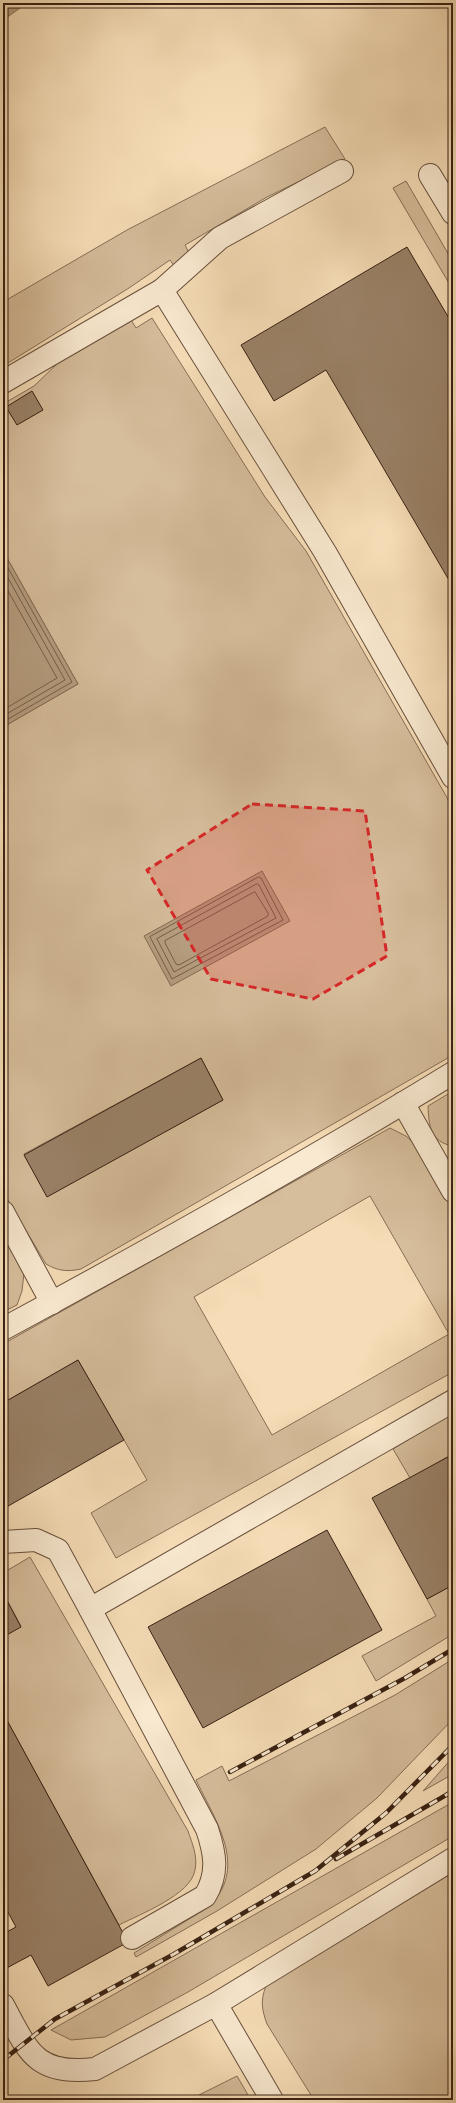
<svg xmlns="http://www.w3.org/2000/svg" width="456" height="2103" font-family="'EB Garamond',serif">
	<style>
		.green { fill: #d6bd9b; stroke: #866e56; fill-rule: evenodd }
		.water { fill: #b59d7f; stroke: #836b53 }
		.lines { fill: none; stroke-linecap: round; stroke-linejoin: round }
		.shore { stroke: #765e48; stroke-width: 1 }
		.building { fill: #9a8268; stroke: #372012 }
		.minor-casing { stroke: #674f3b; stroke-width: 24 }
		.minor { stroke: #f9e9d0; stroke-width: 22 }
		.rail-casing { stroke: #372012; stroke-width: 4.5 }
		.rail { stroke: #f9e9d0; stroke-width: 3; stroke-dasharray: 9; stroke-linecap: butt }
		.marked { fill: #d62828; fill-opacity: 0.2; stroke: #d62828; stroke-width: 3; stroke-dasharray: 8 5; stroke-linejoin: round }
	</style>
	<rect width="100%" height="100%" fill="#f6ddb7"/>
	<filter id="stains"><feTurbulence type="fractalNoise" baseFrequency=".005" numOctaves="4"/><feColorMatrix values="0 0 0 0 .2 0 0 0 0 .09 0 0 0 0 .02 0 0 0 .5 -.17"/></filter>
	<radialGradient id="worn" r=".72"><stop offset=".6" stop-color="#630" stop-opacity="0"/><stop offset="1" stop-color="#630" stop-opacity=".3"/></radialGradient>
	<g class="green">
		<path d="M 325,127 L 345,159 L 267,197 L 185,245 L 192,259 L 177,270 L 170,260 L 129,288 L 3,366 L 3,302 L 127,230 Z"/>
		<path d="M 406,181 L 453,262 L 453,290 L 393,188 Z"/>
		<path d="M 128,315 L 136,328 L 152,318 L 265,497 L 306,551 L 453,808 L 453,1055 L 81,1269 C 67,1272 58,1271 46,1264 L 3,1192 L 3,727 L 78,684 L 3,551 L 3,404 L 34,386 L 83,339 ZM 201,1058 L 223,1100 L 47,1196 L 24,1154 Z"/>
		<path d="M 453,1091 L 453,1146 C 430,1142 429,1126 428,1106 Z"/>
		<path d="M 390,1128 L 406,1136 L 419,1148 L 453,1210 L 453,1372 L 116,1558 L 91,1513 L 147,1480 L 78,1360 L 3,1403 L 3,1344 ZM 370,1196 L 449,1334 L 272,1435 L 194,1297 Z"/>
		<path d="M 3,1236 L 24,1273 L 22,1291 L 17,1305 L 3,1312 Z"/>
		<path d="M 453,1413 L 453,1466 L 447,1457 L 410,1478 L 393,1449 Z"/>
		<path d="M 30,1557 L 188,1831 C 192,1843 198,1856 195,1870 C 191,1895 140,1914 119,1925 L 3,1713 L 3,1637 L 21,1626 L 3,1593 L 3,1573 Z"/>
		<path d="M 453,1585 L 453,1634 L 376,1681 L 362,1656 L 436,1616 L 427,1599 Z"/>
		<path d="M 453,1659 L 453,1719 L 377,1798 L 316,1849 L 217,1911 L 136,1957 L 134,1953 L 207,1908 C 250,1869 216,1822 196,1780 L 222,1766 L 229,1781 L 395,1695 Z"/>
		<path d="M 453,1757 L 453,1774 L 423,1791 Z"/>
		<path d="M 453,1802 L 453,1836 L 188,1992 L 105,2037 L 71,2040 L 51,2030 Z"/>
		<path d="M 453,1865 L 453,2100 L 314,2100 L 267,2024 C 262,2010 260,2001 266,1986 Z"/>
		<path d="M 237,2076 L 251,2100 L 189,2100 Z"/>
	</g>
	<g class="water">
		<path d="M 3,3 L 27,3 L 3,20 Z"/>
		<path d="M 3,551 L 78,684 L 3,727 Z"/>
		<path d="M 262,871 L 290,921 L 171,986 L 144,936 Z"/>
	</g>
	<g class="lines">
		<g class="shore">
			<path d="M 3,559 L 72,682 L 3,722"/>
			<path d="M 3,569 L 65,680 L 3,716"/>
			<path d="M 3,582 L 57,678 L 3,710"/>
			<path d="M 259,877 L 261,878 L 283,920 L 172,979 L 150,937 Z"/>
			<path d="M 257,884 L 259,885 L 276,918 L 174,972 L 157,939 Z"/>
			<path d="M 255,892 L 268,913 L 268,916 L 179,965 L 176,964 L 165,943 L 165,941 Z"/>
		</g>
	</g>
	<g class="building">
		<path d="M 407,247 L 453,325 L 453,587 L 326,370 L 274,401 L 241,345 Z"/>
		<path d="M 32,391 L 43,410 L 17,425 L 6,407 Z"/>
		<path d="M 201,1058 L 223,1100 L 47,1197 L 24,1155 Z"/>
		<path d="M 78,1360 L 124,1440 L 3,1509 L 3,1403 Z"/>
		<path d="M 448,1457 L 453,1466 L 453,1585 L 427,1599 L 372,1498 Z"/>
		<path d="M 327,1530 L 382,1630 L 203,1728 L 148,1627 Z"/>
		<path d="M 3,1593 L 21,1627 L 3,1637 Z"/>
		<path d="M 3,1713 L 128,1942 L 48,1986 L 31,1955 L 3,1970 L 3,1934 L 16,1927 L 3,1903 Z"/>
	</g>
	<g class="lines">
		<g class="minor-casing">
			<g id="minor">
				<path d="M 430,175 L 453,213"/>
				<path d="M 162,290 L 220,238 L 342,171"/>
				<path d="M 3,382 L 162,290 L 325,552 L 453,777"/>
				<path d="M 403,1103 L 453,1191"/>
				<path d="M 3,1212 L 52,1303"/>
				<path d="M 3,1329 C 155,1247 306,1163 453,1073"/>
				<path d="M 3,1542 L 36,1540 L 58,1550 L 90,1609"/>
				<path d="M 132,1938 L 205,1896 C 219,1873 215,1853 207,1829 L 90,1609 L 453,1401"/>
				<path d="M 216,2004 L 272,2100"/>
				<path d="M 3,2005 C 28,2051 35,2076 95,2069 L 216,2004 L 453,1859"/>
			</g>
		</g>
		<use href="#minor" class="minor"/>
		<g class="rail-casing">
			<g id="rail">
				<path d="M 230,1772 L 405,1678 L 453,1649"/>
				<path d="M 336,1859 L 453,1791"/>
				<path d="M 3,2060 L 55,2019 L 174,1954 L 315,1871 L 386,1813 L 453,1745"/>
			</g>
		</g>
		<use href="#rail" class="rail"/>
	</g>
	<path class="marked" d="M 252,804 L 365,811 L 387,956 L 313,999 L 211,979 L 147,870 Z"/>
	<rect width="456" height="2103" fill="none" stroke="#f6ddb7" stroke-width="16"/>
	<rect x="4" y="4" width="448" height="2095" fill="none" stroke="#372012" stroke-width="2"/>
	<rect x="8" y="8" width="440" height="2087" fill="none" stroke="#372012"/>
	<rect width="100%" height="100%" filter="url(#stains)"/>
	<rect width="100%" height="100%" fill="url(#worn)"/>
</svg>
